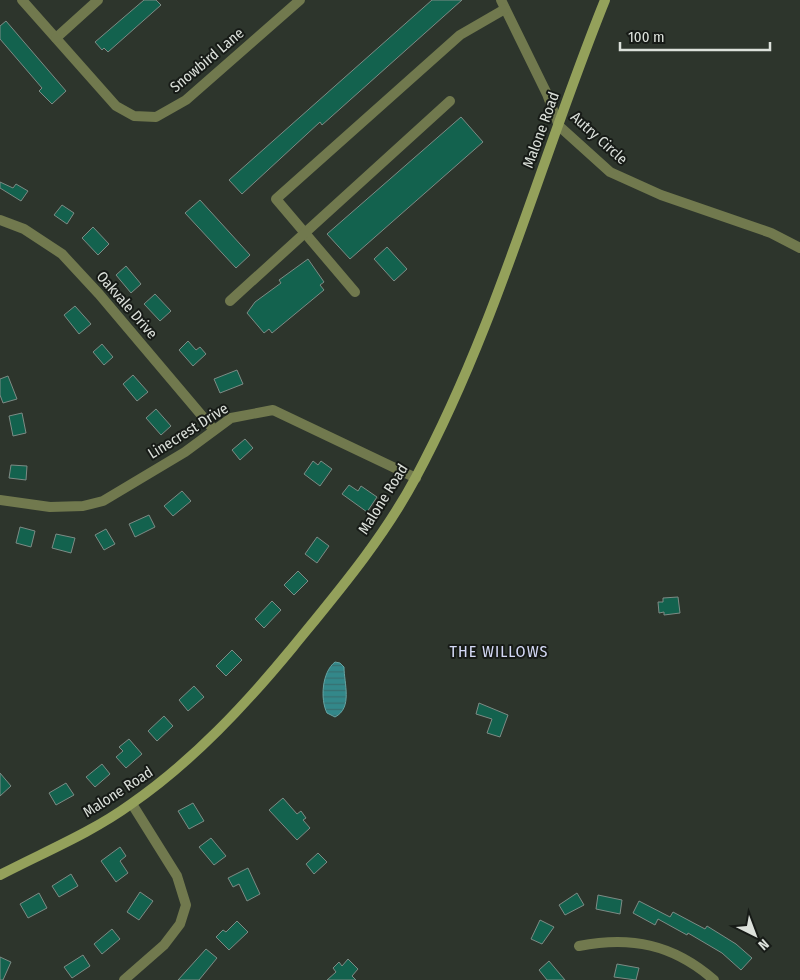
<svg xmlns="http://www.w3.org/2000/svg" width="800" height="980" font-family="'Fira Sans Condensed',sans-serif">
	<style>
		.water { fill: url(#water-rules); stroke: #66a3a2 }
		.building { fill: #13624e; stroke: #7d8b85 }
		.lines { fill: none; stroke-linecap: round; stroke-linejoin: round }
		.street { stroke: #71794e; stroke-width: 10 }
		.secondary { stroke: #94a15b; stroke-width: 10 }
		.labels { text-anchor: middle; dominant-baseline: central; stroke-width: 4; stroke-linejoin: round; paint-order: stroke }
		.street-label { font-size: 15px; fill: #dce1db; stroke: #171b17 }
		.neighbourhood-label { font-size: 16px; letter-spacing: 1px; fill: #d4d9f6; stroke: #171b17 }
	</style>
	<defs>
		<pattern id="water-rules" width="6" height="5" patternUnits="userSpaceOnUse" patternTransform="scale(1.25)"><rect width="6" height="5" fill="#33888a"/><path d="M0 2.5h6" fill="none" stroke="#387071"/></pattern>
	</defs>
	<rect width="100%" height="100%" fill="#2d352c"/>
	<path class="water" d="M 335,662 L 340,663 L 344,667 C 344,683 353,708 335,717 L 327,713 C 320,699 322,672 335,662 Z"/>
	<g class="building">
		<path d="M 144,0 L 156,0 L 161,5 L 108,52 L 104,48 L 102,50 L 95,42 Z"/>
		<path d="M 432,0 L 462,0 L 322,125 L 320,122 L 242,194 L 229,180 Z"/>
		<path d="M 6,21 L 66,91 L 52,104 L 39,91 L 42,88 L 0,39 L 0,26 Z"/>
		<path d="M 461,117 L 483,142 L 350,259 L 327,234 Z"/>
		<path d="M 0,182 L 13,188 L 16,184 L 28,191 L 21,201 L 0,188 Z"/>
		<path d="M 200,200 L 250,255 L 236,268 L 185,213 Z"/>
		<path d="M 62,205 L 74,213 L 67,224 L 54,215 Z"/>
		<path d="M 93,227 L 109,244 L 98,255 L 82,238 Z"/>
		<path d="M 387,247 L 407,269 L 394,281 L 374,259 Z"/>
		<path d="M 308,259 L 324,282 L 320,285 L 324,290 L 272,333 L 269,329 L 264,333 L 247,313 L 255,302 L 281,283 L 279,280 Z"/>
		<path d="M 126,266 L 141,284 L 131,293 L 116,275 Z"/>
		<path d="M 155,294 L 171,311 L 160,321 L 144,304 Z"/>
		<path d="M 75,306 L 91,324 L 79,334 L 64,315 Z"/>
		<path d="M 188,341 L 196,350 L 200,347 L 206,354 L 193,366 L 179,350 Z"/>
		<path d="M 102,344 L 113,357 L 104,365 L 93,352 Z"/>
		<path d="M 237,370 L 243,384 L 220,393 L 214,379 Z"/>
		<path d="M 133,375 L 148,392 L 137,401 L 123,384 Z"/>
		<path d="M 8,376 L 17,399 L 3,403 L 0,395 L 0,379 Z"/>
		<path d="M 156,409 L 171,426 L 161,435 L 146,418 Z"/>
		<path d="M 22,413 L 26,433 L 13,436 L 9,416 Z"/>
		<path d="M 245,439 L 253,448 L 240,460 L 232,450 Z"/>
		<path d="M 313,461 L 318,465 L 321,461 L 332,469 L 320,486 L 304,474 Z"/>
		<path d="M 11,465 L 27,466 L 26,480 L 9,478 Z"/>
		<path d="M 349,485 L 358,491 L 361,486 L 377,497 L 367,512 L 342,494 Z"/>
		<path d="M 182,491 L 191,501 L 173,516 L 164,506 Z"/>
		<path d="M 149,515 L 155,527 L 135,537 L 129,524 Z"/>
		<path d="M 20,527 L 35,531 L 31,547 L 16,543 Z"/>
		<path d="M 106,529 L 115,544 L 104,550 L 95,535 Z"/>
		<path d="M 56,534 L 75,538 L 71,553 L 52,548 Z"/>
		<path d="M 317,537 L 329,546 L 317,563 L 305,554 Z"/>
		<path d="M 298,571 L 308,581 L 294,595 L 284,585 Z"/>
		<path d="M 678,597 L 680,613 L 664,615 L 664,612 L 659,613 L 658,602 L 663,602 L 663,598 Z"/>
		<path d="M 272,601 L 281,610 L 264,628 L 255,619 Z"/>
		<path d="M 232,650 L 242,660 L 226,676 L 216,666 Z"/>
		<path d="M 194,686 L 204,697 L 188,711 L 179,700 Z"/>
		<path d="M 479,703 L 508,715 L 500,737 L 487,733 L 492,719 L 476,714 Z"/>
		<path d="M 164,716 L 173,726 L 157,741 L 148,731 Z"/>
		<path d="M 129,739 L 142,754 L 126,768 L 116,757 L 123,751 L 119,747 Z"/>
		<path d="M 102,764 L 110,774 L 95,787 L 86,777 Z"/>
		<path d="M 0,773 L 11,786 L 0,796 Z"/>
		<path d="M 66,783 L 74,795 L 56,805 L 49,793 Z"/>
		<path d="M 283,798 L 297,814 L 301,811 L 306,818 L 303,820 L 310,828 L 297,840 L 269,810 Z"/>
		<path d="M 193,803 L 204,821 L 189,829 L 178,811 Z"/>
		<path d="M 211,838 L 226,856 L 214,865 L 199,847 Z"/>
		<path d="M 120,847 L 126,856 L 120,861 L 128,873 L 116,882 L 101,861 Z"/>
		<path d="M 318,853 L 327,862 L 314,874 L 306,864 Z"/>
		<path d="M 248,868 L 260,894 L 247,901 L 239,884 L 233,887 L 228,878 Z"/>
		<path d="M 71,874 L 78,886 L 59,897 L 52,886 Z"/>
		<path d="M 140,892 L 153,901 L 139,920 L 127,912 Z"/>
		<path d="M 39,893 L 47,908 L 28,918 L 20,904 Z"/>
		<path d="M 577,893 L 584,905 L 565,915 L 559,905 Z"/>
		<path d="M 598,895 L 622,900 L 620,914 L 596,909 Z"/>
		<path d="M 639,901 L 670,917 L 673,912 L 705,929 L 707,926 L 736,944 L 752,958 L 741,970 L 722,953 L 688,933 L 687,935 L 658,919 L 655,925 L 633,913 Z"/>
		<path d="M 540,920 L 554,927 L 542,944 L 531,939 Z"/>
		<path d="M 237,921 L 248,932 L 229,950 L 216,937 L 223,930 L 226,932 Z"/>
		<path d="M 112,929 L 120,939 L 102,954 L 94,944 Z"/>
		<path d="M 206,949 L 217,958 L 199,980 L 178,980 Z"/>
		<path d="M 83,955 L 90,966 L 72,978 L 64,967 Z"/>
		<path d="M 0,957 L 11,962 L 3,980 L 0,980 Z"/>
		<path d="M 348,959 L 358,969 L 352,976 L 356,980 L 327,980 L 336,972 L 333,968 L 339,962 L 342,966 Z"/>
		<path d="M 549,961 L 565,980 L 547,980 L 539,970 Z"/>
		<path d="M 617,964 L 639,968 L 636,980 L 614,977 Z"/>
	</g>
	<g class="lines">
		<g class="street">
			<path d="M 22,0 L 116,106 L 134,116 L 156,117 L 186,100 L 300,0"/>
			<path d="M 501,0 L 547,94 L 559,126 L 610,172 L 661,195 L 771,233 L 800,248"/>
			<path d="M 56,38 L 98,0"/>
			<path d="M 0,220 L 24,229 L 62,254 L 99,294 L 214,430"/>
			<path d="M 355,292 L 276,199 L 460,35 L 505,9"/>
			<path d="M 230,301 L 450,101"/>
			<path d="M 0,500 L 50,507 L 83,506 L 103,501 L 185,452 L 231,418 L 273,410 L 416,478"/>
			<path d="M 579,946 C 631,936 673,944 714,980"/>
			<path d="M 124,980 L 164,945 L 180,924 L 186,905 L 177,876 L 132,804"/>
		</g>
		<path class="secondary" d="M 0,875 C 44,852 91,833 131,804 C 193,761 246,704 293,647 C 337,593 383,539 416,477 C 497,326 541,158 605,0"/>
	</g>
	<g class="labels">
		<g class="street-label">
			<text transform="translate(207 60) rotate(-40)">Snowbird Lane</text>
			<text transform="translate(541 130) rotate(-70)">Malone Road</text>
			<text transform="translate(599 138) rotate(42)">Autry Circle</text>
			<text transform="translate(127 305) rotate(49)">Oakvale Drive</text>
			<text transform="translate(188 431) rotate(-32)">Linecrest Drive</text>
			<text transform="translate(383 499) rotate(-58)">Malone Road</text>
			<text transform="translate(118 792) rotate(-33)">Malone Road</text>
		</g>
		<g class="neighbourhood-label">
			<text x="499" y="651">THE WILLOWS</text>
		</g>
	</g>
	<g transform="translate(755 935) rotate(138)" stroke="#171b17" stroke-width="4" paint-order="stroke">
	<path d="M0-4L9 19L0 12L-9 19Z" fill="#dce1db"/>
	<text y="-8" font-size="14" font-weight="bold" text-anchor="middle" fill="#dce1db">N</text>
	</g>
	<path d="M620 42v8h150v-8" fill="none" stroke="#dce1db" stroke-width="2.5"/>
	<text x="628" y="42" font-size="15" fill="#dce1db" stroke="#171b17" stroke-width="4" paint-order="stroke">100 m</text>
</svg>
